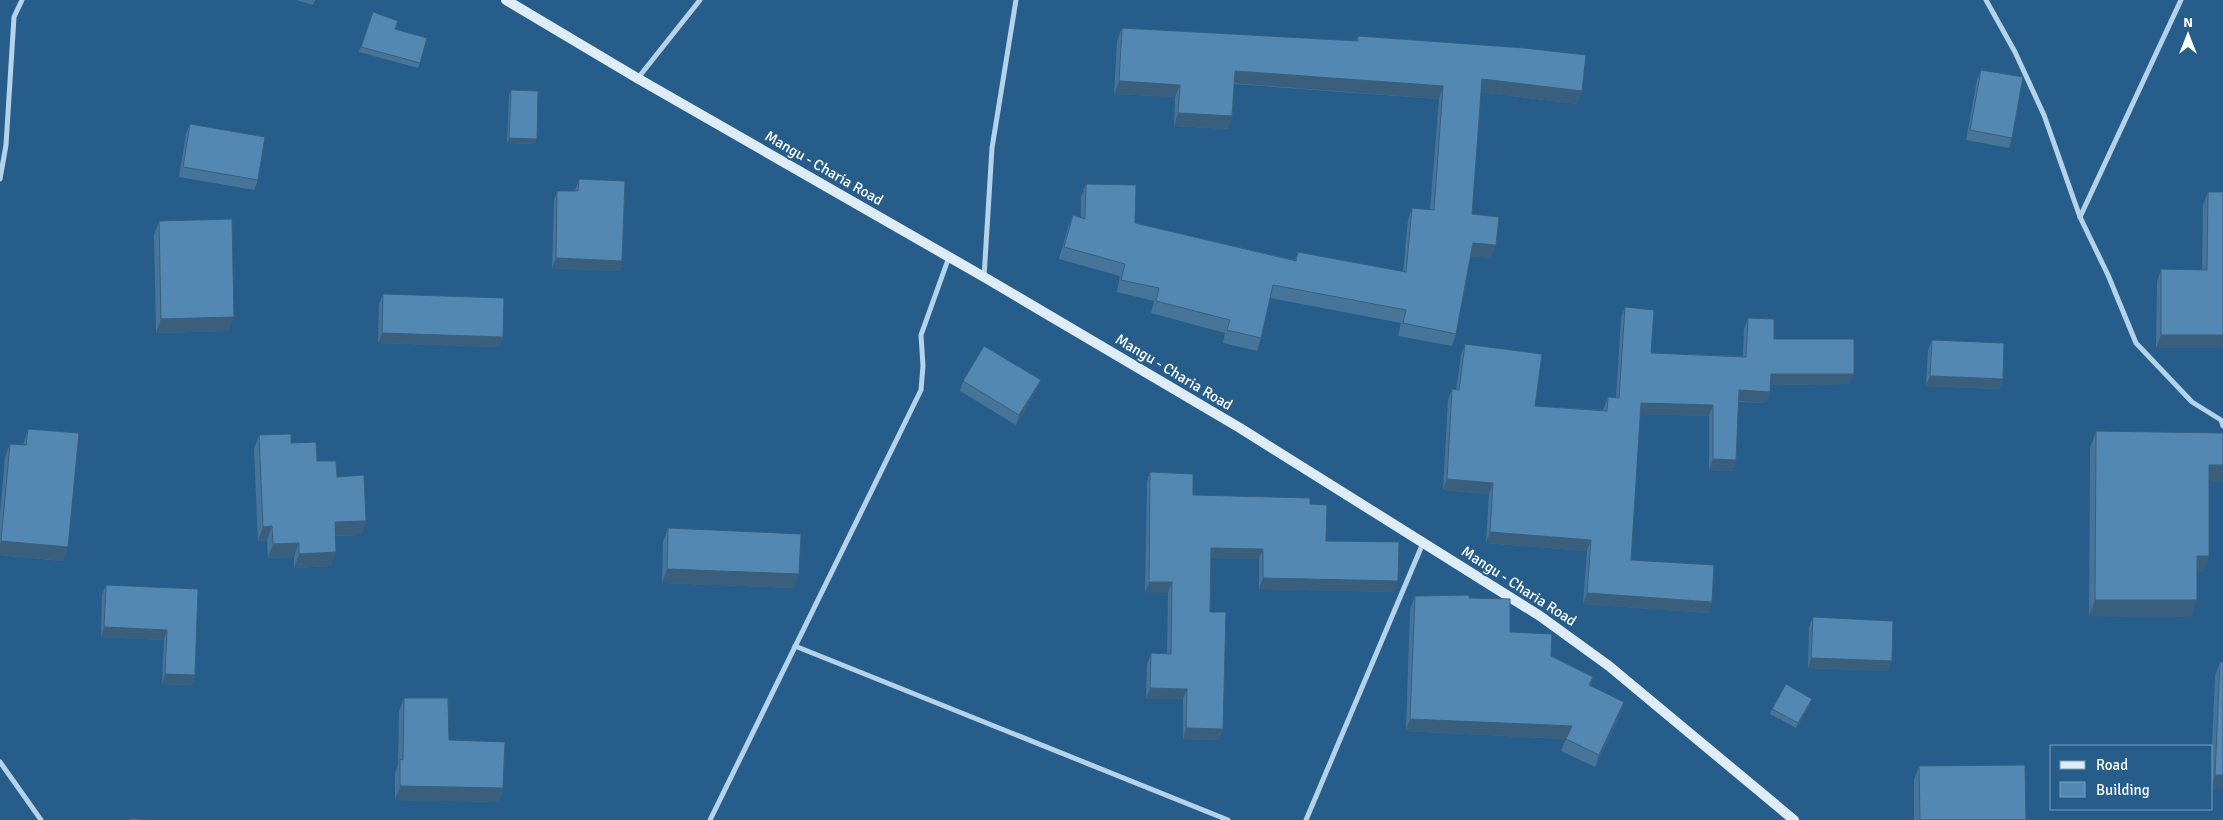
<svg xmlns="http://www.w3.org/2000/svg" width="2223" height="820" font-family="Signika,sans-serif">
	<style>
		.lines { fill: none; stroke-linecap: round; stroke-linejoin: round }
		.street { stroke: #b4d2e9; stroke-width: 5 }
		.secondary { stroke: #deecf8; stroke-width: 10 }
		.wall { fill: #477599 }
		.shaded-wall { fill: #3a5f7d }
		.building { fill: #5388b2; stroke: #3a5f7d }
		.labels { text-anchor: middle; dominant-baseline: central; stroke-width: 4; stroke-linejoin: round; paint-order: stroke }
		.street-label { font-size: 15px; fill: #fff; stroke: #265d8a }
	</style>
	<rect width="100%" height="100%" fill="#265d8a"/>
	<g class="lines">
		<g class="street">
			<path d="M 1986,0 L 2015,52 L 2044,115 L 2080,217 L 2108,275 L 2136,343 L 2192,402 L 2221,420 L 2223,426"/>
			<path d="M 638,78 L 700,0"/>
			<path d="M 0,179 L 6,145 L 14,17 L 22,0"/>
			<path d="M 2080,217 L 2181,0"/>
			<path d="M 984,277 L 992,148 L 1016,0"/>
			<path d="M 795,646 L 1228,820"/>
			<path d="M 0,762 L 41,820"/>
			<path d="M 710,820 L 921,390 L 923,366 L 921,335 L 949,257"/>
			<path d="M 1306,820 L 1423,543"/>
		</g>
		<path class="secondary" d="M 506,0 L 637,78 L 984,277 L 1240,428 L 1540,616 L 1609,666 L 1794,820"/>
	</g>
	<g class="wall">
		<path d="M 296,0 L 315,0 L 313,5 Z"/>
		<path d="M 373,12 L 395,29 L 420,63 L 418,68 L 359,52 Z"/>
		<path d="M 1122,28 L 1356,41 L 1358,36 L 1582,91 L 1577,104 L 1481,92 L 1472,214 L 1491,258 L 1470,256 L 1456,334 L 1452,346 L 1398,336 L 1401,323 L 1270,298 L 1261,338 L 1257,351 L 1223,343 L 1225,333 L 1151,313 L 1154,301 L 1117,292 L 1120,276 L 1059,259 L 1068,228 L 1073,215 L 1081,218 L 1081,197 L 1086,184 L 1135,223 L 1295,260 L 1298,252 L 1403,272 L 1408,220 L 1412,208 L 1430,210 L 1439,99 L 1234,84 L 1228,129 L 1174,126 L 1175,97 L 1114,94 L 1117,41 Z"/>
		<path d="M 1981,70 L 2012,138 L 2009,148 L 1966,140 L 1977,80 Z"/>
		<path d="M 511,90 L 535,144 L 507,143 L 509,95 Z"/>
		<path d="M 190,124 L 258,180 L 254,190 L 179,177 L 186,134 Z"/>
		<path d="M 579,179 L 622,261 L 619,271 L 552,268 L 554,201 L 557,191 L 575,191 Z"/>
		<path d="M 2208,192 L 2223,348 L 2156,348 L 2157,282 L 2161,269 L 2202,270 L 2203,205 Z"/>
		<path d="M 159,221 L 229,331 L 156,333 L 154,235 Z"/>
		<path d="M 383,294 L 503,337 L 499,347 L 378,343 L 379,304 Z"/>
		<path d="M 1625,307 L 1651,353 L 1743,356 L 1744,329 L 1748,318 L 1774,339 L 1850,384 L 1770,385 L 1766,403 L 1738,402 L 1736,460 L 1732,471 L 1709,470 L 1709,416 L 1640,414 L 1631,560 L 1712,602 L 1708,613 L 1583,604 L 1587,551 L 1486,543 L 1489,494 L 1443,490 L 1448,400 L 1452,389 L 1456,390 L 1461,355 L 1465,344 L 1535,406 L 1603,410 L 1608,397 L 1616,398 L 1621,318 Z"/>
		<path d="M 1932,340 L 2003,379 L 1999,389 L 1926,386 L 1928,350 Z"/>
		<path d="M 963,381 L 1037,390 L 1016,425 L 960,391 Z"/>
		<path d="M 28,429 L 68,547 L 63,561 L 0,555 L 0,514 L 5,457 L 10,444 L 23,445 Z"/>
		<path d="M 2096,431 L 2223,482 L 2209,481 L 2209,556 L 2203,572 L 2197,572 L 2191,617 L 2089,616 L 2090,448 Z"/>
		<path d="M 259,435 L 291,443 L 337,477 L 366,521 L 361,535 L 335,536 L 331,566 L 294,568 L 294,557 L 268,558 L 267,540 L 258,541 L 254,449 Z"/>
		<path d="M 1150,472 L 1193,495 L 1310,504 L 1326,541 L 1398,581 L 1394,592 L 1259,589 L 1259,559 L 1211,558 L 1210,612 L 1223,729 L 1219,740 L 1183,739 L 1183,699 L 1146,699 L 1147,664 L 1151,653 L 1167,654 L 1168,593 L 1145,593 L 1147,482 Z"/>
		<path d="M 668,528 L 794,588 L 662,583 L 663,542 Z"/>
		<path d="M 106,585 L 198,589 L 195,675 L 191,685 L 162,684 L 164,640 L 101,637 L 102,595 Z"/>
		<path d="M 1415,596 L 1469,598 L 1510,632 L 1551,656 L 1593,677 L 1590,686 L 1620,715 L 1595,767 L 1561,751 L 1566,739 L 1406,731 L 1410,609 Z"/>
		<path d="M 1813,617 L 1888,671 L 1808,668 L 1809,627 Z"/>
		<path d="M 2220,662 L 2223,662 L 2223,789 L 2212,789 L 2212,746 L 2215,676 Z"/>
		<path d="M 404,698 L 503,788 L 499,802 L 395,800 L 395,773 L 398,765 L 399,711 Z"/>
		<path d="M 1810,705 L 1796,728 L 1770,714 L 1772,709 Z"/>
		<path d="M 1919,766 L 2026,820 L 1914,820 L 1914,780 Z"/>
	</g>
	<g class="shaded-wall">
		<path d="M 1235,71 L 1443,86 L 1439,99 L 1230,83 Z"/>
		<path d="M 1482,79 L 1582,91 L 1577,104 L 1478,92 Z"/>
		<path d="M 1119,81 L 1180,85 L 1175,97 L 1114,94 Z"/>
		<path d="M 1178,113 L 1232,116 L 1228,129 L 1174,126 Z"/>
		<path d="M 509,138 L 537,139 L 535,144 L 507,143 Z"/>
		<path d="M 1473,243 L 1496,245 L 1491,258 L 1468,256 Z"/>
		<path d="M 556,258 L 622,261 L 619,271 L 552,268 Z"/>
		<path d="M 234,317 L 229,331 L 156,333 L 161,319 Z"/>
		<path d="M 382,333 L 503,337 L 499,347 L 378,343 Z"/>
		<path d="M 2161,335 L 2223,335 L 2223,348 L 2156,348 Z"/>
		<path d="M 1771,374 L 1854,374 L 1850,384 L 1767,385 Z"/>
		<path d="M 1930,376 L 2003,379 L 1999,389 L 1926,386 Z"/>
		<path d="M 1041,380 L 1037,390 L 1016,425 L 1019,415 Z"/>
		<path d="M 1739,390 L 1770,392 L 1766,403 L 1735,401 Z"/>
		<path d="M 1641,403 L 1713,405 L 1709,416 L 1637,414 Z"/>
		<path d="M 1713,459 L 1736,460 L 1732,471 L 1709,470 Z"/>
		<path d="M 2209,465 L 2223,465 L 2223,482 L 2203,481 Z"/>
		<path d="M 1447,479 L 1493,483 L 1489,494 L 1443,490 Z"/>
		<path d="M 366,521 L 361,535 L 330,536 L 335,522 Z"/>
		<path d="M 272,526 L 267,540 L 258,541 L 263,527 Z"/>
		<path d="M 1490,532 L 1591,540 L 1587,551 L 1486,543 Z"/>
		<path d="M 1,541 L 68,547 L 63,561 L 0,555 L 0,544 Z"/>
		<path d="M 299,543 L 294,557 L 268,558 L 273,544 Z"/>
		<path d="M 1211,548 L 1263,549 L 1259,559 L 1207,558 Z"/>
		<path d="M 336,552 L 331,566 L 294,568 L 299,554 Z"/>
		<path d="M 2197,556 L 2209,556 L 2203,572 L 2191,572 Z"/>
		<path d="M 667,569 L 799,574 L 794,588 L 662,583 Z"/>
		<path d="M 1263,578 L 1398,581 L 1394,592 L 1259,589 Z"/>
		<path d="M 1149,582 L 1172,582 L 1168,593 L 1145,593 Z"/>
		<path d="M 1587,593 L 1712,602 L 1708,613 L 1583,604 Z"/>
		<path d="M 2095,600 L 2197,600 L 2191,617 L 2089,616 Z"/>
		<path d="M 104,627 L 167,630 L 164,640 L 101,637 Z"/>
		<path d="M 1811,658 L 1892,661 L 1888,671 L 1808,668 Z"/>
		<path d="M 165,674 L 195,675 L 191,685 L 162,684 Z"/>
		<path d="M 1150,688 L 1187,689 L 1183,699 L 1146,699 Z"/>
		<path d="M 1812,699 L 1810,705 L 1796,728 L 1798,723 Z"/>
		<path d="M 1624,702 L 1620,715 L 1595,767 L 1599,755 Z"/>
		<path d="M 1410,719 L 1572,726 L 1568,739 L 1406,731 Z"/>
		<path d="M 1186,728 L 1223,729 L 1219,740 L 1183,739 Z"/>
		<path d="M 2215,775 L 2223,775 L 2223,789 L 2212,789 L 2212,783 Z"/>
		<path d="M 400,786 L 503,788 L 499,802 L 395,800 Z"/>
	</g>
	<g class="building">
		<path d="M 373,12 L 398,21 L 395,29 L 427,38 L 420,63 L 361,47 Z"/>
		<path d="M 1122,28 L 1358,41 L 1358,36 L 1524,48 L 1586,55 L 1582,91 L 1482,79 L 1472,214 L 1499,217 L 1496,245 L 1473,243 L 1456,334 L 1403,323 L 1406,310 L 1273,285 L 1261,338 L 1227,330 L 1230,320 L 1156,301 L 1159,288 L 1121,280 L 1125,264 L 1064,247 L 1073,215 L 1085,219 L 1086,184 L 1136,185 L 1135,223 L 1296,261 L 1298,252 L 1406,272 L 1412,208 L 1434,210 L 1443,86 L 1235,71 L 1232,116 L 1178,113 L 1180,85 L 1119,81 Z"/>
		<path d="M 1981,70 L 2023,77 L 2012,138 L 1970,130 Z"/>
		<path d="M 511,90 L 538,91 L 537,139 L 509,138 Z"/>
		<path d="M 190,124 L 265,137 L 258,180 L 183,167 Z"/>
		<path d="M 579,179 L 625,181 L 622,261 L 556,258 L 557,191 L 578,191 Z"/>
		<path d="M 2208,192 L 2223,192 L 2223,335 L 2161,335 L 2161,269 L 2207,270 Z"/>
		<path d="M 232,219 L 234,317 L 161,319 L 159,221 Z"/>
		<path d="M 383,294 L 504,298 L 503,337 L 382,333 Z"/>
		<path d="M 1625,307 L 1654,310 L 1651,353 L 1746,357 L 1748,318 L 1774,319 L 1774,339 L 1854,339 L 1854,374 L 1771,374 L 1770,392 L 1739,390 L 1736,460 L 1713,459 L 1713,405 L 1641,403 L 1631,560 L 1714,565 L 1712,602 L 1587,593 L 1591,540 L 1490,532 L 1493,483 L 1447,479 L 1452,389 L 1459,390 L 1465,344 L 1542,354 L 1535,406 L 1607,411 L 1608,397 L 1619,398 Z"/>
		<path d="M 1932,340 L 2004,343 L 2003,379 L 1930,376 Z"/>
		<path d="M 984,346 L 1041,380 L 1019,415 L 963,381 Z"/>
		<path d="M 28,429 L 79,433 L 68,547 L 1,541 L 10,444 L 26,445 Z"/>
		<path d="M 2096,431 L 2223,433 L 2223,465 L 2209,465 L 2209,556 L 2197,556 L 2197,600 L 2095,600 Z"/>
		<path d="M 291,434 L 291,443 L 316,442 L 317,461 L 336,461 L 337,477 L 364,475 L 366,521 L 335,522 L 336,552 L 299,554 L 299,543 L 273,544 L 272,526 L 263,527 L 259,435 Z"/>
		<path d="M 1150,472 L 1193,474 L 1193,495 L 1310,498 L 1310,504 L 1327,505 L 1326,541 L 1399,542 L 1398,581 L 1263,578 L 1263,549 L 1211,548 L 1210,612 L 1226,612 L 1223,729 L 1186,728 L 1187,689 L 1150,688 L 1151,653 L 1171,654 L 1172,582 L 1149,582 Z"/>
		<path d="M 668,528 L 801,534 L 799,574 L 667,569 Z"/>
		<path d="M 106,585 L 198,589 L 195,675 L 165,674 L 167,630 L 104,627 Z"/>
		<path d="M 1469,595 L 1469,598 L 1510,599 L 1510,632 L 1552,634 L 1551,656 L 1593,677 L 1589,685 L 1624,702 L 1599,755 L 1566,739 L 1572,726 L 1410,719 L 1415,596 Z"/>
		<path d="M 1813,617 L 1893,621 L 1892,661 L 1811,658 Z"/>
		<path d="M 2220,662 L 2223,662 L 2223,775 L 2215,775 Z"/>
		<path d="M 1786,684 L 1812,699 L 1798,723 L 1772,709 Z"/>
		<path d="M 404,698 L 448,698 L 449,740 L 505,742 L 503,788 L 400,786 L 400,759 L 403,760 Z"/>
		<path d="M 2025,765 L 2026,820 L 1920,820 L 1919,766 Z"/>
		<path d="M 130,818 L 149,820 L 130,820 Z"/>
	</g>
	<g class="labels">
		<g class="street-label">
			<text transform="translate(824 168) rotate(30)">Mangu - Charia Road</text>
			<text transform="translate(1174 372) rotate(31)">Mangu - Charia Road</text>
			<text transform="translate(1519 586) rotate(33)">Mangu - Charia Road</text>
		</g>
	</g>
	<rect x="2050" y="745" width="162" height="65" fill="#265d8a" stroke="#7d9eb9"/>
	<rect x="2060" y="761" width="25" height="8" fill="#deecf8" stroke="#7d9eb9"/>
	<text x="2096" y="770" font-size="15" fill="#ffffff">Road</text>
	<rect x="2060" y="782" width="25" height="15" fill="#5388b2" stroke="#7d9eb9"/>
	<text x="2096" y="795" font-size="15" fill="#ffffff">Building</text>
	<g transform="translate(2188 35)" stroke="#265d8a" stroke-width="4" paint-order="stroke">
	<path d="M0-4L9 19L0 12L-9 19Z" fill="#ffffff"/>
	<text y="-8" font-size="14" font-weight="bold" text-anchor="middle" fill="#ffffff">N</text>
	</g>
</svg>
